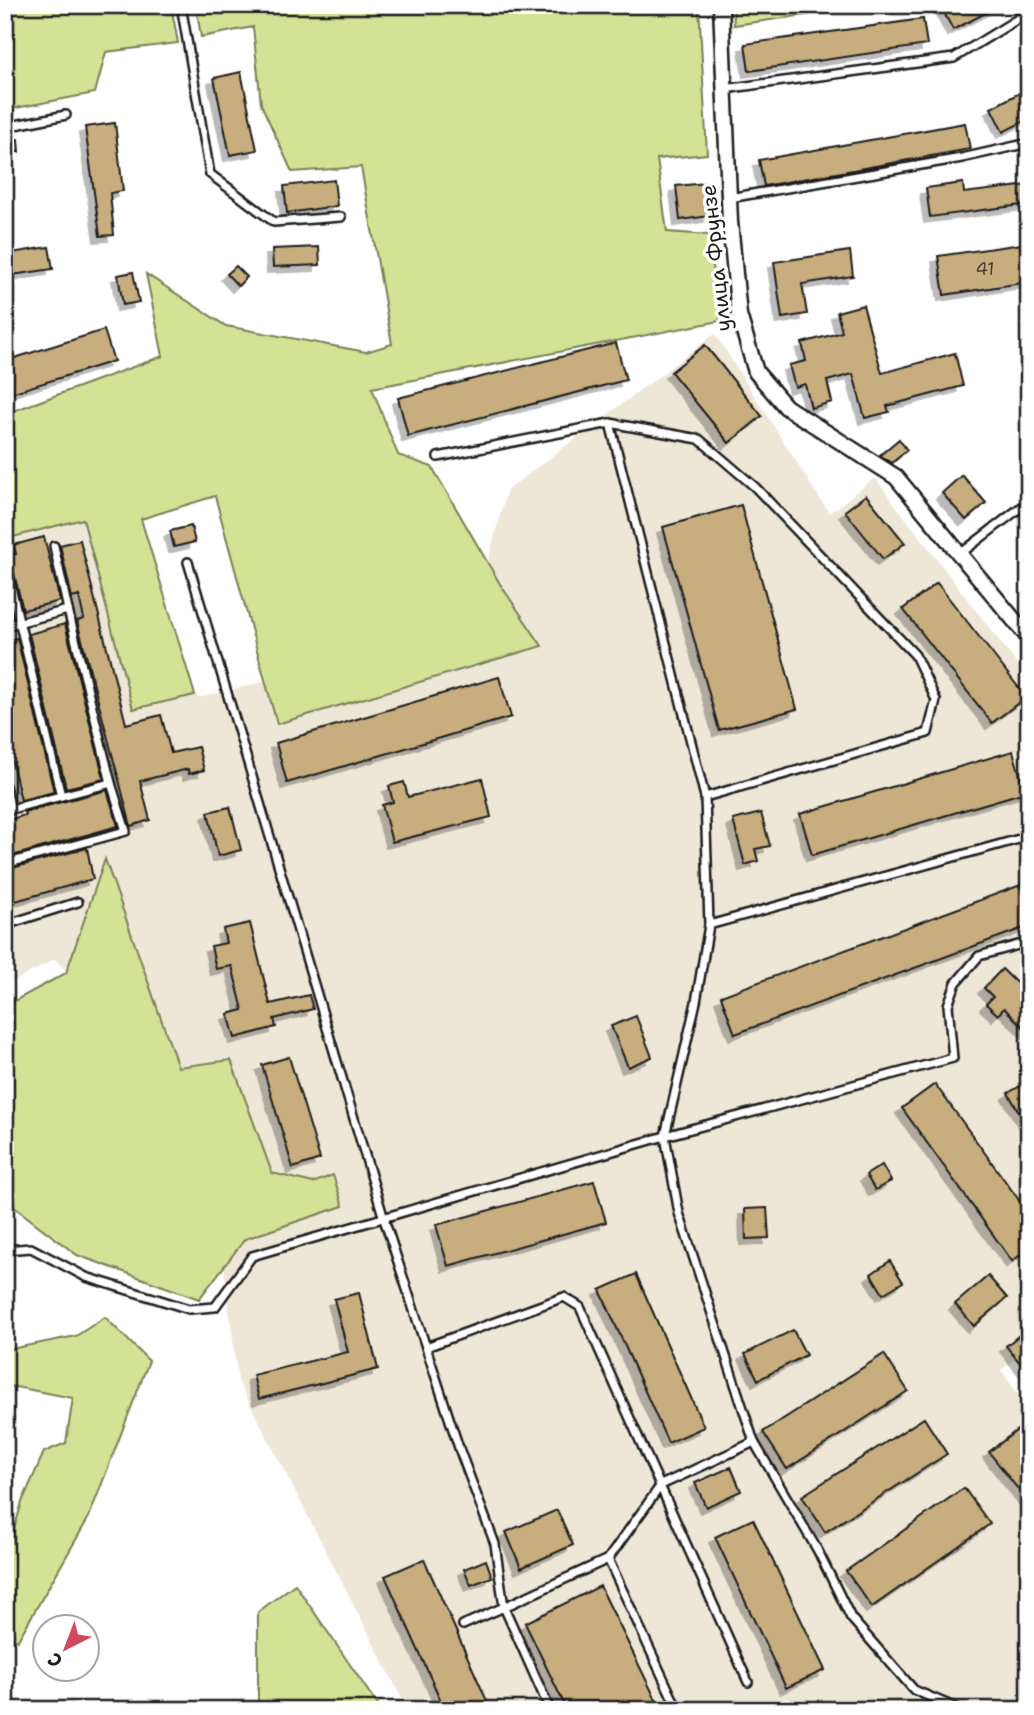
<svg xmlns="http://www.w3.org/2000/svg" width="1034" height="1715" font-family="'Shantell Sans',sans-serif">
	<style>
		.built { fill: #eee7d8 }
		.green { fill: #d4e295; stroke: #787f58; stroke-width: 2 }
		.building { fill: #c8ae7e; stroke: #1c1c1c; stroke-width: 2; filter: url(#shadow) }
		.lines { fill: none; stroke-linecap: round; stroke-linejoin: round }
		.service-casing { stroke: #1c1c1c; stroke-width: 12 }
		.minor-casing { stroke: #1c1c1c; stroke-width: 19 }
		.service { stroke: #fff; stroke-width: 7 }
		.minor { stroke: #fff; stroke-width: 14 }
		.labels { text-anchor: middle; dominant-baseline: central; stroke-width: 7; stroke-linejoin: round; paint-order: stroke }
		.number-label { font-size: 18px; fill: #474034 }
		.street-label { font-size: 21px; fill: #1c1c1c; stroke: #fff }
	</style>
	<defs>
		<filter id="shadow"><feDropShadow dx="-6" dy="6" stdDeviation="0" flood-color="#0004"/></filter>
	</defs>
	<rect width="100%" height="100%" fill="#fff"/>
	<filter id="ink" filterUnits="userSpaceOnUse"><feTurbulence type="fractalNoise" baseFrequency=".0143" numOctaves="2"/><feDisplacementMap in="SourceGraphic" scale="14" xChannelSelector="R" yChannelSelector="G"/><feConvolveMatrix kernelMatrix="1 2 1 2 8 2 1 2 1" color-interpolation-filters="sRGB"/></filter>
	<g filter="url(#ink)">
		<path class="built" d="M 715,334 L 829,513 L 875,478 L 1029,680 L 1029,1349 L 1001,1370 L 1029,1410 L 1029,1710 L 408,1710 L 238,1381 L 206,1122 L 55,959 L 5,986 L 5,537 L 83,518 L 198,698 L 469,631 L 507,490 Z"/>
		<g class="green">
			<path d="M 5,5 L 171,5 L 178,43 L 106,52 L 95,93 L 5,110 Z"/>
			<path d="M 196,5 L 699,5 L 707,154 L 657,159 L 667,232 L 709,235 L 720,321 L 372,388 L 398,455 L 432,467 L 500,584 L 542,646 L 277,724 L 215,496 L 141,519 L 195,695 L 133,709 L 83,519 L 5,539 L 5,414 L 163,356 L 146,274 L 226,326 L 366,352 L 392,344 L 361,167 L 292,172 L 261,104 L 253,27 L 201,37 Z"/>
			<path d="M 733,5 L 876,5 L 734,25 Z"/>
			<path d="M 105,859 L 178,1067 L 231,1060 L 272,1173 L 313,1183 L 333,1175 L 343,1206 L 245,1239 L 199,1299 L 77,1255 L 5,1200 L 5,1006 L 66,973 Z"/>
			<path d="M 105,1317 L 149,1361 L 89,1517 L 18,1640 L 5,1636 L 5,1560 L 22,1502 L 44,1452 L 66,1443 L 73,1398 L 5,1385 L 5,1350 L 76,1336 Z"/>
			<path d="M 295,1584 L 381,1710 L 258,1710 L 258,1612 Z"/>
		</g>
		<g class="building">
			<path d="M 940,5 L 1001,5 L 953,30 Z"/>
			<path d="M 923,19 L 927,45 L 749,71 L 745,44 Z"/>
			<path d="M 241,72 L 257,150 L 230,155 L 214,78 Z"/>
			<path d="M 1029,88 L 1029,119 L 1003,132 L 991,108 Z"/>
			<path d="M 115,123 L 123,191 L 110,193 L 114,235 L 100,236 L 85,127 Z"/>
			<path d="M 965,123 L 970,149 L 764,186 L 759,160 Z"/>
			<path d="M 18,139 L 19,152 L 5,153 L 5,140 Z"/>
			<path d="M 334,180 L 337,206 L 287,213 L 284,186 Z"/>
			<path d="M 706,183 L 710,216 L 680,220 L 676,186 Z"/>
			<path d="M 963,183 L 964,193 L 1029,185 L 1029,204 L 930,217 L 926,188 Z"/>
			<path d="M 1029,243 L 1029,282 L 944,295 L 938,256 Z"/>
			<path d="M 49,247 L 53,269 L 5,276 L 5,254 Z"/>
			<path d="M 319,247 L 320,265 L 273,267 L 272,249 Z"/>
			<path d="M 850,251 L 853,276 L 802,284 L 807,314 L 782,318 L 774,262 Z"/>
			<path d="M 236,266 L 247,277 L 238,286 L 227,274 Z"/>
			<path d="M 133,272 L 139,302 L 123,305 L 118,275 Z"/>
			<path d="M 863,305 L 882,373 L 955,353 L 963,386 L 887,406 L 889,412 L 865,418 L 853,374 L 827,381 L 832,402 L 811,408 L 805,384 L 795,387 L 789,365 L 806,361 L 802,343 L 842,332 L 837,312 Z"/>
			<path d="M 104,330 L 114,361 L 5,395 L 5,361 Z"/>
			<path d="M 616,343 L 626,380 L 408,436 L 398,398 Z"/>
			<path d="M 705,345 L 762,416 L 729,443 L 671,372 Z"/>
			<path d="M 899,439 L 907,450 L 892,463 L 880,455 Z"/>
			<path d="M 962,475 L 986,503 L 966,520 L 942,493 Z"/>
			<path d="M 866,495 L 905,543 L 883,559 L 845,511 Z"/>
			<path d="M 741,505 L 797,709 L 719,730 L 663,527 Z"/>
			<path d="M 191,526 L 195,542 L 174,547 L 170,531 Z"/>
			<path d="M 44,537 L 60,601 L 23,610 L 11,561 L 5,555 L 16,554 L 14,545 Z"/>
			<path d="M 80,540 L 126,724 L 161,715 L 171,753 L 198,747 L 204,770 L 189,774 L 188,769 L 140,781 L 150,820 L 131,826 L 77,621 L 84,619 L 79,596 L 72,598 L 60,545 Z"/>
			<path d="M 937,583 L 1026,697 L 992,723 L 903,609 Z"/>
			<path d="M 65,624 L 104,779 L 66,788 L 29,634 Z"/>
			<path d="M 17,638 L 54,792 L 21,800 L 5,733 L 5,641 Z"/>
			<path d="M 499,677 L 511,717 L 287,783 L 276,743 Z"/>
			<path d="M 1013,751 L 1025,792 L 812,855 L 800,814 Z"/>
			<path d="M 482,778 L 491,817 L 392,842 L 382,805 L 393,802 L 389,786 L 404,782 L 408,797 Z"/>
			<path d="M 107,790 L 118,826 L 5,858 L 5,821 L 25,815 L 24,812 Z"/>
			<path d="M 230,807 L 241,850 L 218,856 L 208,812 Z"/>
			<path d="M 761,813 L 770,846 L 755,849 L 758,861 L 745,865 L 733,820 Z"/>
			<path d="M 87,848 L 93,879 L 5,904 L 5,870 Z"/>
			<path d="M 1029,882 L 1029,926 L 735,1034 L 721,996 Z"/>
			<path d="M 250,923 L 270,1004 L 309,995 L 313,1009 L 274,1019 L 276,1027 L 235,1038 L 228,1014 L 243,1010 L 232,966 L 216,969 L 211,946 L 226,943 L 223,929 Z"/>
			<path d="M 1002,969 L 1029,995 L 1029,1033 L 1004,1008 L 998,1015 L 986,1004 L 993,997 L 984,988 Z"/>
			<path d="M 636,1016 L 652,1057 L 628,1067 L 611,1026 Z"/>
			<path d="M 289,1057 L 320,1159 L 293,1168 L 262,1065 Z"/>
			<path d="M 1029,1081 L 1029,1129 L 1008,1093 Z"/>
			<path d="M 935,1084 L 1029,1214 L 1029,1249 L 1012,1261 L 902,1108 Z"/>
			<path d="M 882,1165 L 891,1181 L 875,1190 L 866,1175 Z"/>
			<path d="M 594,1181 L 606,1222 L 448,1266 L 436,1225 Z"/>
			<path d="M 767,1208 L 769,1238 L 746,1239 L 745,1209 Z"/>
			<path d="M 890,1261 L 903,1282 L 883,1294 L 871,1274 Z"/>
			<path d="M 636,1274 L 704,1427 L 668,1443 L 600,1290 Z"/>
			<path d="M 988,1276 L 1007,1298 L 974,1326 L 955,1304 Z"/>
			<path d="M 359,1293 L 378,1369 L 259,1399 L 253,1375 L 348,1352 L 334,1299 Z"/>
			<path d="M 1029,1327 L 1029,1374 L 1006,1346 Z"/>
			<path d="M 793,1330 L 806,1355 L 758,1380 L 745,1354 Z"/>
			<path d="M 884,1354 L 908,1391 L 787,1469 L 763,1432 Z"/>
			<path d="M 924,1418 L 947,1454 L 825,1532 L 802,1496 Z"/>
			<path d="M 1021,1427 L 1029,1437 L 1029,1503 L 989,1452 Z"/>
			<path d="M 731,1467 L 741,1491 L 706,1507 L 695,1483 Z"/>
			<path d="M 964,1488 L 990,1524 L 872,1607 L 846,1571 Z"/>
			<path d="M 557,1510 L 573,1545 L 521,1568 L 506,1532 Z"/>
			<path d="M 753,1519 L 825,1670 L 786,1688 L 715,1537 Z"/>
			<path d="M 424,1559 L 491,1710 L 445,1710 L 385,1576 Z"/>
			<path d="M 486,1560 L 492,1577 L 471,1585 L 464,1569 Z"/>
			<path d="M 600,1586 L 661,1710 L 567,1710 L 525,1623 Z"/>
		</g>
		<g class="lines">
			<g class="service-casing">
				<g id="service">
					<path d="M 181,5 L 210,174 L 274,222 L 341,217"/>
					<path d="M 724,89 L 954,58 L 1029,12"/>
					<path d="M 5,127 L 66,115"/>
					<path d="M 729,198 L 962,158 L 1029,143"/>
					<path d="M 610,423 L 705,797 L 709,925 L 696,1002 L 665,1136 L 679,1213 L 754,1442 L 818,1551 L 851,1618 L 914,1690 L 961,1710"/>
					<path d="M 438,457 L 610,423 L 699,439 L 755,487 L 915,655 L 936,700 L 928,733 L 705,797"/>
					<path d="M 960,554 L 1029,501"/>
					<path d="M 5,562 L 61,796 L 111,783 L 68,610"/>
					<path d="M 188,562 L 384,1219 L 460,1451 L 495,1544 L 504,1607 L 463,1625"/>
					<path d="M 5,626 L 68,610 L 54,546"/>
					<path d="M 5,786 L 11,809 L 61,796"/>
					<path d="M 5,864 L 126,831 L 111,783"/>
					<path d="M 5,925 L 78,902"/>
					<path d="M 709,925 L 1019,839"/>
					<path d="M 5,1250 L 31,1248 L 86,1277 L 189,1309 L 215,1307 L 252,1256 L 665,1136 L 953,1058 L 948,1005 L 956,983 L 979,956 L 1029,942"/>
					<path d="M 426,1347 L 564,1297 L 580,1307 L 748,1682"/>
					<path d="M 608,1559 L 678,1710"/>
					<path d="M 550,1710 L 504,1607 L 608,1559 L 661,1485 L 754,1442"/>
				</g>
			</g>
			<g class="minor-casing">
				<path id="minor" d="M 721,5 L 730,222 L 739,315 L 756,372 L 786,407 L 896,477 L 1029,638"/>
			</g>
			<use href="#service" class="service"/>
			<use href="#minor" class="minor"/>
		</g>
	</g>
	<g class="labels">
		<g class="number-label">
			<text x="985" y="269">41</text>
		</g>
		<g class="street-label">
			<text transform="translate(716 258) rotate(-96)">улица Фрунзе</text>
		</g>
	</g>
	<rect width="1034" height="1715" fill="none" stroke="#fff" stroke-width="28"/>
	<rect x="14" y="14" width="1006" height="1687" fill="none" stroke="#1c1c1c" stroke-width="2.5" filter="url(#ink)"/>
	<g transform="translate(66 1648) rotate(222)"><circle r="33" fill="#ffffff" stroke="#a4a4a4" stroke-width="2"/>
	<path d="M0-5L12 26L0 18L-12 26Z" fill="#d1495b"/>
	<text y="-10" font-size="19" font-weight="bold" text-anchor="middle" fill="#1c1c1c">С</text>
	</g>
</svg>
